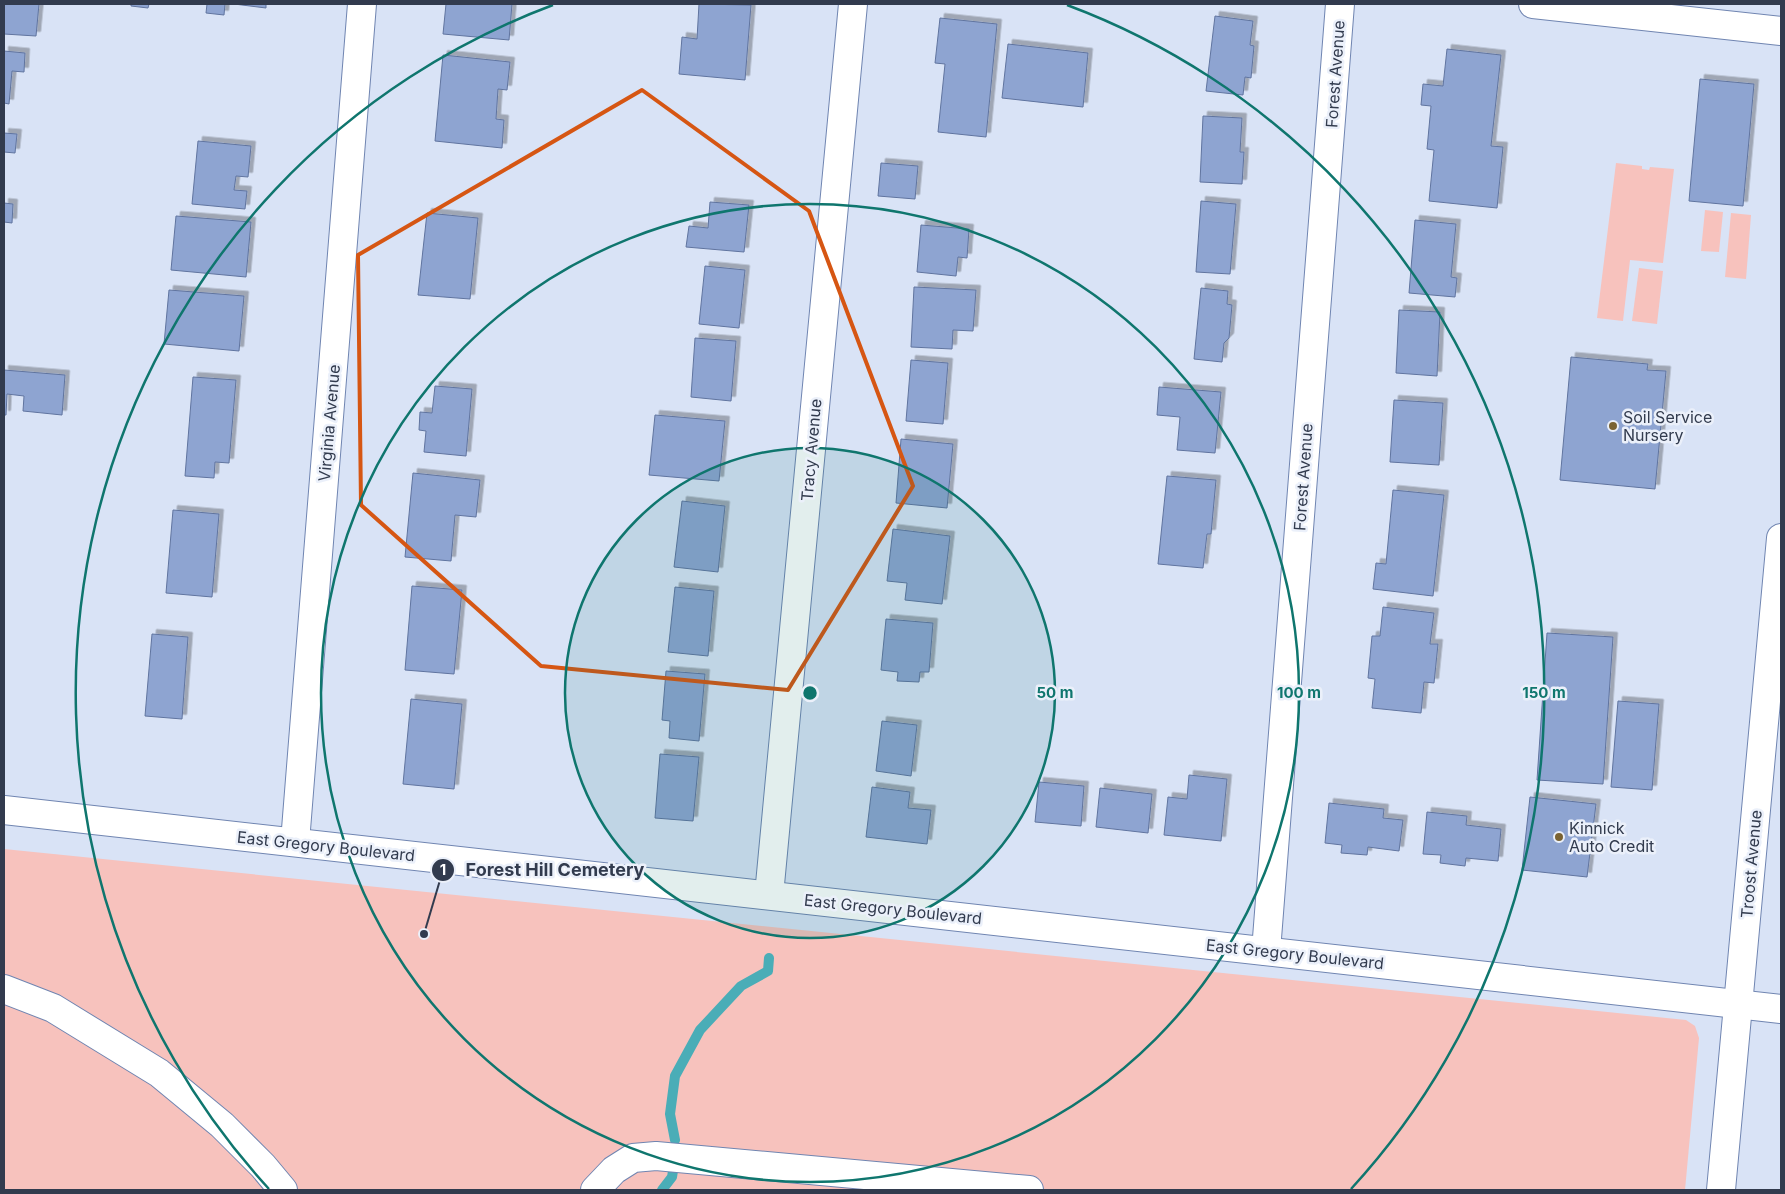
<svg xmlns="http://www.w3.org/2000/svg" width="1785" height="1194" font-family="Inter,sans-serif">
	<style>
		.green { fill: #f7c2bd }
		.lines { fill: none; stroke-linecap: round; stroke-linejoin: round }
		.stream { stroke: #4aadb7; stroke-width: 10 }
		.building { fill: #8ea4d1; stroke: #60749f; filter: url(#shadow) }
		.minor-casing { stroke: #7085b1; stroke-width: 30 }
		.major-casing { stroke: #7085b1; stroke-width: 30 }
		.minor { stroke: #fff; stroke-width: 28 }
		.major { stroke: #fff; stroke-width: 28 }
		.marked { fill: none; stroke: #d65613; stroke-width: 4; stroke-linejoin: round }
		.ring { fill: none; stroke: #0f766e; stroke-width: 2.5 }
		.poi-dot { fill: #7a6333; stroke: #ebf0fa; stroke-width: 2 }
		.labels { text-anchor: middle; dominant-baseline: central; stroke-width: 5; stroke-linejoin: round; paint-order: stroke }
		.street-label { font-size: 16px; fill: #323b4e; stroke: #ebf0fa }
		.poi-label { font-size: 16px; fill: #323b4e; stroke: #ebf0fa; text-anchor: start }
		.centre { fill: #0f766e; stroke: #ebf0fa; stroke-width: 2.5 }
		.ring-label { font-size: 15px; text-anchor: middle; font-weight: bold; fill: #0f766e; stroke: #ebf0fa; stroke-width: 5; stroke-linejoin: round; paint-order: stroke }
		.leader { fill: none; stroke: #323b4e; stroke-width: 2 }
		.callout-dot { fill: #323b4e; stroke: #ebf0fa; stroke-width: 2 }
		.mark-label { font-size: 15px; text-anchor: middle; font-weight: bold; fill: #fff }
		.callout-label { font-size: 18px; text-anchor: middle; font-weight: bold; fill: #323b4e; stroke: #ebf0fa; stroke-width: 5; stroke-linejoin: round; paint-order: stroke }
	</style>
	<defs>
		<filter id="shadow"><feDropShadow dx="4.5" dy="-4.5" stdDeviation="0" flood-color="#0004"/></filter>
	</defs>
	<rect width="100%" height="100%" fill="#d9e3f6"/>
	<g class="green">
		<path d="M 1616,163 L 1642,166 L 1642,169 L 1649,170 L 1650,167 L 1674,169 L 1663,263 L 1630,260 L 1623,321 L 1597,318 Z"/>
		<path d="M 1705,210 L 1723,212 L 1719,252 L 1701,251 Z"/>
		<path d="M 1731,213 L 1751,215 L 1746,279 L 1725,277 Z"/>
		<path d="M 1639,268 L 1663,271 L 1657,324 L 1632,321 Z"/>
		<path d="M 4,849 L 1686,1020 L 1695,1026 L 1699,1038 L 1685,1190 L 4,1190 Z"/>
	</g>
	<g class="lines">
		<g class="stream">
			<path d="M 675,1140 L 670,1114 L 675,1076 L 700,1030 L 741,986 L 768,971 L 769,958"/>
			<path d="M 662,1190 L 672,1177 L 674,1165"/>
		</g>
	</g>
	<g class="building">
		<path d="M 4,4 L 39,4 L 36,36 L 4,34 Z"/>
		<path d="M 131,4 L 149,4 L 148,8 L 131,6 Z"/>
		<path d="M 207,4 L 225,4 L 224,15 L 206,13 Z"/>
		<path d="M 234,4 L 266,4 L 266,8 Z"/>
		<path d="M 446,4 L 512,4 L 509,40 L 443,34 Z"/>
		<path d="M 699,4 L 751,5 L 745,80 L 679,74 L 682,37 L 697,39 Z"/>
		<path d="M 1215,16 L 1253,21 L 1250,45 L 1254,46 L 1251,78 L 1245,77 L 1243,95 L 1206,91 Z"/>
		<path d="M 940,18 L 997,24 L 986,137 L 938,132 L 945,64 L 935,63 Z"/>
		<path d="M 1008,44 L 1088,53 L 1083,107 L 1002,98 Z"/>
		<path d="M 1447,49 L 1501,55 L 1491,146 L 1503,147 L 1497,208 L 1429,201 L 1434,150 L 1427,149 L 1431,106 L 1421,105 L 1423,84 L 1443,86 Z"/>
		<path d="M 4,51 L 25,53 L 24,72 L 12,71 L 9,104 L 4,103 Z"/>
		<path d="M 443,55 L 510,62 L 507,90 L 498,89 L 496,119 L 504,120 L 502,148 L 435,141 Z"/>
		<path d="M 1700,79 L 1754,84 L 1743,206 L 1689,201 Z"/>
		<path d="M 1203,116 L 1242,118 L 1240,152 L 1244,152 L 1242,184 L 1200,182 Z"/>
		<path d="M 4,133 L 17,134 L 15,153 L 4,152 Z"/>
		<path d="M 198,141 L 251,146 L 248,177 L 236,176 L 234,190 L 247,191 L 245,209 L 192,204 Z"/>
		<path d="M 881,163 L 918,166 L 915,199 L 878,196 Z"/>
		<path d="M 1201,201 L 1236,204 L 1230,274 L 1196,272 Z"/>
		<path d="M 710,202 L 749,205 L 744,252 L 686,247 L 689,226 L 708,228 Z"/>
		<path d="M 4,203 L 13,204 L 12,223 L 4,222 Z"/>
		<path d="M 427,213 L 478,218 L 470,299 L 418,295 Z"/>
		<path d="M 176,216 L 251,222 L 246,277 L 171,270 Z"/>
		<path d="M 1415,220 L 1456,224 L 1451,277 L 1457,278 L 1455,297 L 1409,293 Z"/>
		<path d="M 921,225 L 969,229 L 967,258 L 958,257 L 956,276 L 917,272 Z"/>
		<path d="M 705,266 L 745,270 L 739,328 L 699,324 Z"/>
		<path d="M 914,287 L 976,290 L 973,331 L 953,330 L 952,349 L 911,347 Z"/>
		<path d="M 1201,288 L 1228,291 L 1227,304 L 1232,305 L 1229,338 L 1224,343 L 1222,362 L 1194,359 Z"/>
		<path d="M 169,290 L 244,296 L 239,351 L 164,344 Z"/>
		<path d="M 1399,310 L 1440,312 L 1437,376 L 1396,373 Z"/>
		<path d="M 695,338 L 736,341 L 731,401 L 691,397 Z"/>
		<path d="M 1571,357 L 1648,364 L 1647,370 L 1666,371 L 1655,489 L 1560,480 Z"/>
		<path d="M 911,360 L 948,363 L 943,424 L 906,421 Z"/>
		<path d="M 4,370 L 65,375 L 62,415 L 23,411 L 24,396 L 7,394 L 6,415 L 4,415 Z"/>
		<path d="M 193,377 L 236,380 L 229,463 L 215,462 L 214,478 L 185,476 Z"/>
		<path d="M 435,386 L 472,389 L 466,456 L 424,452 L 426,431 L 419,430 L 420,412 L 432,413 Z"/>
		<path d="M 1159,387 L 1221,392 L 1215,453 L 1177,450 L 1180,417 L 1157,415 Z"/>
		<path d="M 1394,400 L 1443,403 L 1439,465 L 1390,462 Z"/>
		<path d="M 655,415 L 725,421 L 719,481 L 649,475 Z"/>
		<path d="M 901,439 L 953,444 L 947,508 L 896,503 Z"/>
		<path d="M 413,473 L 480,480 L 476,517 L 455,515 L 451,561 L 405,557 Z"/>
		<path d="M 1167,476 L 1216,480 L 1211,534 L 1207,534 L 1203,568 L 1158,564 Z"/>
		<path d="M 1393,490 L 1444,495 L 1433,596 L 1373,589 L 1376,563 L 1386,564 Z"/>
		<path d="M 682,501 L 725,506 L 718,572 L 674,567 Z"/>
		<path d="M 173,510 L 219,514 L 212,597 L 166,593 Z"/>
		<path d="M 893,529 L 950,536 L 942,604 L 905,600 L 907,583 L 887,581 Z"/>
		<path d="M 412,586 L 462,590 L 454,674 L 405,670 Z"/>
		<path d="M 675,587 L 714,591 L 708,656 L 668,652 Z"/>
		<path d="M 1383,607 L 1434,613 L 1430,644 L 1438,644 L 1434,683 L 1424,682 L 1421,713 L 1372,708 L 1375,679 L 1368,678 L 1372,636 L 1380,636 Z"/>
		<path d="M 886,619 L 933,623 L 929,672 L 920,672 L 919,682 L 897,681 L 898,672 L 881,670 Z"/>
		<path d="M 1547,633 L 1613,637 L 1603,784 L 1537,780 Z"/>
		<path d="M 152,634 L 188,637 L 182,719 L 145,716 Z"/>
		<path d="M 666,671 L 705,674 L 699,741 L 669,738 L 670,721 L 662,720 Z"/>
		<path d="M 411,699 L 462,704 L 454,789 L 403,784 Z"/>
		<path d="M 1618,701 L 1659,704 L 1652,790 L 1611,787 Z"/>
		<path d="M 882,721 L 917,725 L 911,776 L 876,771 Z"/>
		<path d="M 660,754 L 699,757 L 693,821 L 655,818 Z"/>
		<path d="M 1189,775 L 1227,779 L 1221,841 L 1164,835 L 1168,797 L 1187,799 Z"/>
		<path d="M 1039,782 L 1084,786 L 1081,826 L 1035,822 Z"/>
		<path d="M 872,787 L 910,792 L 908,808 L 931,810 L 927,844 L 866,837 Z"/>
		<path d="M 1100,788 L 1152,794 L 1148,833 L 1096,827 Z"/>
		<path d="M 1530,797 L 1596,804 L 1587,877 L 1522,870 Z"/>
		<path d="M 1329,803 L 1384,809 L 1383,818 L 1403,820 L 1399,851 L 1368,847 L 1367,855 L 1341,853 L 1342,845 L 1325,843 Z"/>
		<path d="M 1427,812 L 1467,816 L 1466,825 L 1501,829 L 1498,861 L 1466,858 L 1465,866 L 1440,863 L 1441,855 L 1423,854 Z"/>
	</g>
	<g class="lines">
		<g class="minor-casing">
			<g id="minor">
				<path d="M 1533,4 L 1781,31"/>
				<path d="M 295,842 L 362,4"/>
				<path d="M 769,895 L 853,4"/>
				<path d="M 1266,951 L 1340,4"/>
				<path d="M 4,989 L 53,1008 L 159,1073 L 222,1125 L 263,1166 L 283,1190"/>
				<path d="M 595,1190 L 614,1170 L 633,1158 L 656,1156 L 1029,1190"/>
			</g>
		</g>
		<g class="major-casing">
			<g id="major">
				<path d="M 4,810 L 1781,1009"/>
				<path d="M 1721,1190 L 1781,538"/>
			</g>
		</g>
		<use href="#minor" class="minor"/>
		<use href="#major" class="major"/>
	</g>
	<path class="marked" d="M 642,90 L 809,211 L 913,486 L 788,690 L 541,666 L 361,505 L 358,255 Z"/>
	<circle cx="810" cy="693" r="245" fill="#0f766e" fill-opacity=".12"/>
	<g class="ring">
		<circle cx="810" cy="693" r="245"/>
		<circle cx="810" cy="693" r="489"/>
		<path d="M269 1189A734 734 0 0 1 553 5M1067 5A734 734 0 0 1 1351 1189"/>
	</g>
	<g class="poi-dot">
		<circle cx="1613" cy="426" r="5"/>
		<circle cx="1559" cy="837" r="5"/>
	</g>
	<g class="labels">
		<g class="street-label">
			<text transform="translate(1335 74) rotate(-86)">Forest Avenue</text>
			<text transform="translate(329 423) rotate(-85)">Virginia Avenue</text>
			<text transform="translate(811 450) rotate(-85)">Tracy Avenue</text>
			<text transform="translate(1303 477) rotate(-86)">Forest Avenue</text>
			<text transform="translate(326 846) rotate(6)">East Gregory Boulevard</text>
			<text transform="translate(1751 864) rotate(-85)">Troost Avenue</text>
			<text transform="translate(893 909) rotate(6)">East Gregory Boulevard</text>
			<text transform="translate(1295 954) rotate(6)">East Gregory Boulevard</text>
		</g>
		<g class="poi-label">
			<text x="1623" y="417">Soil Service<tspan x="1623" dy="18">Nursery</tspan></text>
			<text x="1569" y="828">Kinnick<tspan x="1569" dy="18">Auto Credit</tspan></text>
		</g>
	</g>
	<circle cx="810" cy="693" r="8" class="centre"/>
	<g class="ring-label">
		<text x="1055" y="698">50 m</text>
		<text x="1299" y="698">100 m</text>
		<text x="1544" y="698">150 m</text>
	</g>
	<path class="leader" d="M424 934L443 870"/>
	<g class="callout-dot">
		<circle cx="424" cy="934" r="5"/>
		<circle cx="443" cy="870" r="12"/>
	</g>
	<g class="mark-label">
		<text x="443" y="875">1</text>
	</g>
	<g class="callout-label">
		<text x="555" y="876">Forest Hill Cemetery</text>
	</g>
	<rect width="1785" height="1194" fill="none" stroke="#323b4e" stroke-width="10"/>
</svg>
